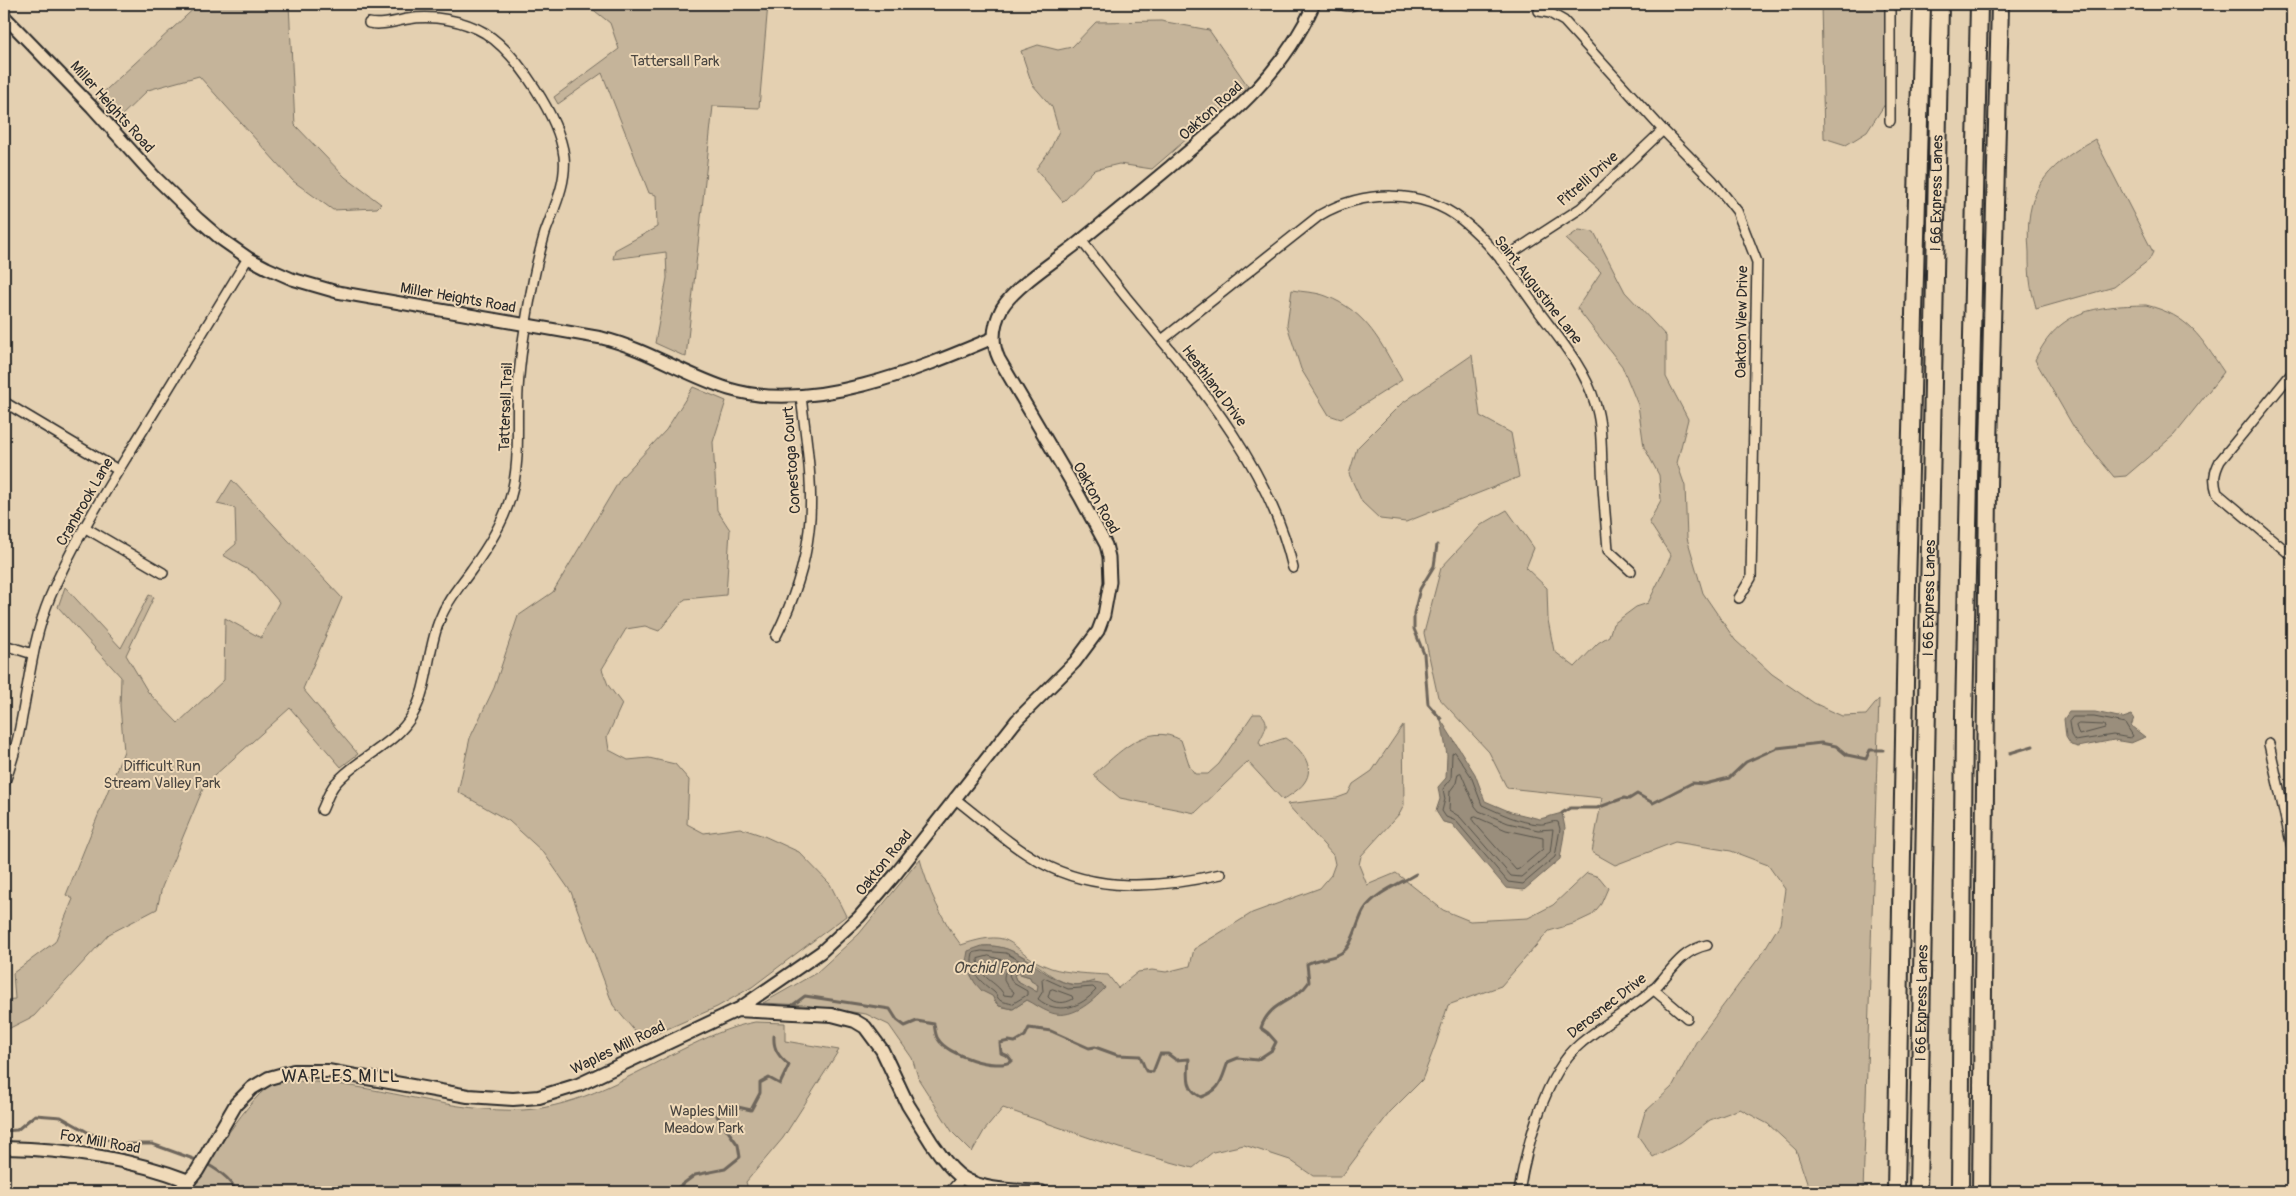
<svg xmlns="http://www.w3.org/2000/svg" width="2296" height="1196" font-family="Pangolin,sans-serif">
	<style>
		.green { fill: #c5b49a; stroke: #787062; fill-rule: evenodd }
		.water { fill: #9a8e7b; stroke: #6e665b; fill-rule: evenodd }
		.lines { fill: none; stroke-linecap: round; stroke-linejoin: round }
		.shore { stroke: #57534b; stroke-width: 1 }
		.stream { stroke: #6e665b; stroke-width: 3 }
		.minor-casing { stroke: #2b2b2b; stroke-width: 12 }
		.tertiary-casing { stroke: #2b2b2b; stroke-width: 15 }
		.secondary-casing { stroke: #2b2b2b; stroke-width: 16 }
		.motorway-casing { stroke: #2b2b2b; stroke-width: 20 }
		.minor { stroke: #f0dab9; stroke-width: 9 }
		.tertiary { stroke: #f0dab9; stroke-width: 11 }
		.secondary { stroke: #f0dab9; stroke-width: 12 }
		.motorway { stroke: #f0dab9; stroke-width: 16 }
		.labels { text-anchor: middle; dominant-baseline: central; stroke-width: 4; stroke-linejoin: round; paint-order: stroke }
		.park-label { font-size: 15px; fill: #4a4641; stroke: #f0dab9 }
		.street-label { font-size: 15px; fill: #2b2b2b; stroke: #f0dab9 }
		.water-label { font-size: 16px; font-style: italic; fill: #4c4943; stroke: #f0dab9 }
		.quarter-label { font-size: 18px; letter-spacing: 1px; fill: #2b2b2b; stroke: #f0dab9 }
	</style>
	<rect width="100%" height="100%" fill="#e4d0b1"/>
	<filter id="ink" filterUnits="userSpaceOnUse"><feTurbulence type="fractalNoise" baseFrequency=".02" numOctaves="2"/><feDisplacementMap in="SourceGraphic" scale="10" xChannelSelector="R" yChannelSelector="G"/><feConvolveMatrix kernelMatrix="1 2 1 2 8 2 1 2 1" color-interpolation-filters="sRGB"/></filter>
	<g filter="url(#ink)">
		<g class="green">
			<path d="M 199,4 L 289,4 L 295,125 L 345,177 L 381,204 L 377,208 L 333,210 L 293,181 L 199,76 L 148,90 L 116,121 L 95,100 Z"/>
			<path d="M 586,4 L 768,4 L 759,108 L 713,106 L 686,357 L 655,343 L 667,278 L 666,252 L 613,259 L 615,250 L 657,227 L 656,195 L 649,193 L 602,73 L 558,104 L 554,97 L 619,49 L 610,23 Z"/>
			<path d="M 1821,4 L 1885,4 L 1887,101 L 1867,132 L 1846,145 L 1824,138 Z"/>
			<path d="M 1161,21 L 1209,30 L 1248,86 L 1152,169 L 1119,164 L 1094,170 L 1063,202 L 1036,169 L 1050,150 L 1059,131 L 1052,107 L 1032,84 L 1021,51 L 1038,45 L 1058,50 L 1072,47 L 1096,22 Z"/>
			<path d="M 2095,139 L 2153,252 L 2149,260 L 2114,287 L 2036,309 C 2035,301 2032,295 2031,287 C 2029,276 2029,264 2029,252 C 2024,191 2043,169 2095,139 Z"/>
			<path d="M 1579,230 L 1594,232 L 1625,292 L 1666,336 L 1666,377 L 1688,419 L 1677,463 L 1685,486 L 1687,538 L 1703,593 L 1735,640 L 1772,674 L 1814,703 L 1842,716 L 1866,715 L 1879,699 L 1863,1192 L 1810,1192 L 1796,1150 L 1768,1124 L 1740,1109 L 1710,1120 L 1681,1142 L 1653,1157 L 1638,1136 L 1645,1112 L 1672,1087 L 1696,1042 L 1761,955 L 1780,924 L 1785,889 L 1768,865 L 1731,851 L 1675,842 L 1615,865 L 1592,852 L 1602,798 L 1507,788 L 1489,752 L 1438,697 L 1424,633 L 1441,568 L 1481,525 L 1507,510 L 1534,548 L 1526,568 L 1547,588 L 1548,620 L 1554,651 L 1575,667 L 1598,643 L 1609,636 L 1613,624 L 1636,607 L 1648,603 L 1671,556 L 1649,522 L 1661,500 L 1659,475 L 1644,447 L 1638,405 L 1622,366 L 1577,308 L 1601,272 L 1566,239 Z"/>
			<path d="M 1292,290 C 1303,292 1316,292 1326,296 C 1368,312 1381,344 1402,380 L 1341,419 L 1329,415 L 1301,369 L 1287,325 Z"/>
			<path d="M 2146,305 C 2190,316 2200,337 2224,372 L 2174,435 L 2126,476 L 2114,477 L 2076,431 L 2035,360 C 2059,309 2095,306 2146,305 Z"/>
			<path d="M 1472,355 L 1480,416 L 1511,433 L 1519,477 L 1406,522 L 1380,519 L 1362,502 L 1349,474 L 1357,448 L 1401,404 Z"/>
			<path d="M 693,387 L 726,401 L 713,442 L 717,510 L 730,530 L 726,595 L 685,599 L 659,631 L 645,626 L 626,629 L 602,669 L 608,685 L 622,704 L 607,737 L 609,750 L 628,760 L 649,758 L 675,764 L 689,780 L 687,824 L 704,833 L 740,828 L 764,836 L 799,852 L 830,884 L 846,916 L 752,987 L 717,1007 L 642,1040 L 613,1005 L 571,892 L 544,853 L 509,821 L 458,792 L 470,738 L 494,688 L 518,616 L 553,592 L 621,478 L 666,430 Z"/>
			<path d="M 232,480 L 342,598 L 303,689 L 358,754 L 341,767 L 290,708 L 205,784 L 162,887 L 157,909 L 109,934 L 34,1016 L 4,1031 L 4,1000 L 15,999 L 13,973 L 55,942 L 73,899 L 66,895 L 124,751 L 120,706 L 121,677 L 58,607 L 65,587 L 121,648 L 149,595 L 154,597 L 126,655 L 148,692 L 178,723 L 224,680 L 225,618 L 261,638 L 279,602 L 255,574 L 223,555 L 236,544 L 235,508 L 217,504 Z"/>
			<path d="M 1253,714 L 1261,714 C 1271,723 1264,731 1259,742 L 1261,746 L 1285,738 C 1299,747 1317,766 1304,783 C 1299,790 1290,795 1283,800 L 1248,762 L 1195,813 L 1120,798 L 1093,775 C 1118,754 1146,721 1181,740 L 1190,767 L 1195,774 L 1208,774 L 1219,764 Z"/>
			<path d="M 1403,725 L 1404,805 L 1400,813 L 1361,856 L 1359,865 L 1367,885 L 1396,873 L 1443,910 L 1470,921 L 1528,918 L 1553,905 L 1587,873 L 1599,877 L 1608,888 L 1601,904 L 1592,915 L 1573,924 L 1549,931 L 1501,986 L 1448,1005 L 1436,1043 L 1422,1080 L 1390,1112 L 1342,1176 L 1313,1176 L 1290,1160 L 1244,1145 L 1213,1152 L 1193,1168 L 1119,1148 L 1003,1108 L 984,1131 L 972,1152 L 953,1133 L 919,1080 L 912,1058 L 889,1025 L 866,1014 L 804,1005 L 763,1003 L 816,973 L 859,934 L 920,859 C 928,890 942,920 961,945 C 1020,925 1006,952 1051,968 C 1066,973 1092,974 1108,975 L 1118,988 L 1138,972 L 1152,970 L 1166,972 L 1190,966 L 1194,949 L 1252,913 L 1320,888 L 1331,875 L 1335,864 L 1333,855 L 1287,804 L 1337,798 L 1348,794 L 1353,784 L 1372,771 ZM 982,946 C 1003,944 1023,955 1040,967 C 1049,974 1059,982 1071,984 C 1078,986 1087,983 1094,981 L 1036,1004 L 1027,1000 L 1013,1009 L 999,1006 L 994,1001 Z"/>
			<path d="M 1017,973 L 1030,977 L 1032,981 L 1037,983 L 1039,988 L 1037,992 L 1016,980 L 1014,975 Z"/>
			<path d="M 755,1022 L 785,1023 L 785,1041 L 839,1050 L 783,1138 L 746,1182 L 749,1192 L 189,1192 C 205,1169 251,1092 275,1083 C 288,1079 304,1082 317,1082 C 385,1087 453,1113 523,1110 C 579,1107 631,1075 681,1050 C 706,1038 728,1027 755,1022 Z"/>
		</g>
		<g class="water">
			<path d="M 2069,712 L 2095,712 L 2123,718 L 2132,715 L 2134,718 L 2131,726 L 2145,737 L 2131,743 L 2114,740 L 2078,747 L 2071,745 L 2066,737 L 2064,719 Z"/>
			<path d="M 1441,720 L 1475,774 L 1485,801 L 1511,812 L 1540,819 L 1562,813 L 1565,828 L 1560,859 L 1524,890 L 1506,888 L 1452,824 L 1443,822 L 1436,811 L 1440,799 L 1438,787 L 1446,778 L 1447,755 Z"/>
			<path d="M 982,946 C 1023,943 1036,975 1069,984 C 1080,987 1090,980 1103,985 L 1105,988 C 1091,1003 1070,1021 1049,1012 C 1041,1009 1035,1004 1027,1000 L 1013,1009 L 999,1006 L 992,996 L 982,991 L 975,983 L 969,972 L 966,962 L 968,951 ZM 1017,973 L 1030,977 L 1031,981 L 1038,985 L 1037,992 L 1016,980 L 1014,975 Z"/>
		</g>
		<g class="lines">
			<g class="shore">
				<path d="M 2073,717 L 2094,717 L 2125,723 L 2133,736 L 2130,738 L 2113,735 L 2075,741 L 2071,735 L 2069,722 Z"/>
				<path d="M 2079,724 L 2104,725 L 2105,728 L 2079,735 L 2076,726 Z"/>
				<path d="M 1455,752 L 1471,776 L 1482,805 C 1500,813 1520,823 1539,824 C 1546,825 1552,820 1558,822 L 1560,829 L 1555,857 L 1523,884 L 1508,882 L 1456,821 L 1446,817 L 1442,811 L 1445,799 L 1443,789 L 1451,779 L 1452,754 Z"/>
				<path d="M 1461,773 L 1475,806 L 1479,811 L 1508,823 L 1538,830 L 1553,829 L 1550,853 L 1521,877 L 1511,876 L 1460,817 L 1449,810 L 1450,791 L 1456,783 L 1458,774 Z"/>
				<path d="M 1476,817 L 1506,830 L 1543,838 L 1543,849 L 1519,869 L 1516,870 L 1473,821 L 1473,818 Z"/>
				<path d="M 982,951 L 1006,953 L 1027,965 L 1026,969 L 1013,970 L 1009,975 L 1013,983 L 1027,991 L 1027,995 L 1012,1004 C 1009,1003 1004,1002 1001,1001 C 997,999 997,994 994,992 C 981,982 968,972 973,953 Z"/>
				<path d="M 989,956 L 1009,962 C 1004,976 999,980 1014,992 L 1012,996 L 1004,995 C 996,980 979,980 978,959 Z"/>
				<path d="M 1044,978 L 1068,989 L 1093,987 L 1096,990 C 1081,1008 1057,1015 1038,999 L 1043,991 L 1042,980 Z"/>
				<path d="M 1053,989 L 1072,996 L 1073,999 C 1065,1004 1054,1004 1048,997 L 1050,990 Z"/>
			</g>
			<g class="stream">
				<path d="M 1437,545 L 1434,566 L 1420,589 L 1414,613 L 1414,629 L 1424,654 L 1428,704 L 1441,719"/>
				<path d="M 2010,753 L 2033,746"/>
				<path d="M 1562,813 L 1570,808 L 1597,808 L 1624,798 L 1629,799 L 1637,794 L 1653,803 L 1692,783 L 1705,784 L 1729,778 L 1746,762 L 1777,748 L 1821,743 L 1836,746 L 1847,755 L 1866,759 L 1870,750 L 1883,750"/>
				<path d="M 787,1007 L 790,1007 L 805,996 L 890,1009 L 897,1020 L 905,1026 L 917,1021 L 934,1024 C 935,1028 935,1035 938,1039 C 947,1055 996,1071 1012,1061 L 1008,1056 L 1001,1053 L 1000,1043 L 1009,1041 L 1015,1042 L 1025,1036 L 1029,1028 L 1051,1031 L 1089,1048 L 1095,1047 L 1117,1055 L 1140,1056 L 1146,1071 L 1153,1072 L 1160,1054 L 1168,1054 L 1176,1060 L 1189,1059 C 1188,1075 1185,1089 1201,1097 C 1221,1090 1221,1081 1228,1062 L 1238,1058 L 1257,1060 L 1272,1050 L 1276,1042 L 1268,1033 L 1261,1028 C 1270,1000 1295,1003 1309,982 L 1307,964 C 1318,957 1336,960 1346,949 C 1355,938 1357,922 1364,910 C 1375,893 1399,884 1416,874"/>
				<path d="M 4,1131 L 17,1130 L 35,1115 L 61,1117 L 91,1134 L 122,1144 L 152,1144 L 199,1161"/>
				<path d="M 205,1163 C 216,1169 233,1179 236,1192"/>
				<path d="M 672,1192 L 695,1175 L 725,1169 L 740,1157 L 738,1145 L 717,1116 L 720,1107 L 729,1105 L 751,1110 L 760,1093 L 760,1083 L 769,1078 L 780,1084 L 789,1065 C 779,1057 773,1049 774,1036"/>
			</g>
			<g class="minor-casing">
				<g id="minor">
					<path d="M 1335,4 L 1349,6 L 1355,4"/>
					<path d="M 1890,4 L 1890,121"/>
					<path d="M 1539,11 L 1550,13 L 1564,21 L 1663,130 L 1713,181 L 1737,211 L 1757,262 L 1751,578 L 1739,598"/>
					<path d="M 1081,240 C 1096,259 1111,278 1126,297 C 1193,378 1269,463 1293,568"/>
					<path d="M 1501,260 L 1581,208 L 1663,130"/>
					<path d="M 1162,340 L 1320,215 C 1364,190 1421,188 1462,220 C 1494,245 1517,281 1540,313 C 1561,341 1585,369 1595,403 C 1602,423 1601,446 1602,467 C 1603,495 1606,522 1608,550 L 1631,571"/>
					<path d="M 2292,373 L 2220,461 C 2214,473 2213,480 2217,493 L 2286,551 L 2292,554"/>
					<path d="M 4,402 L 118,470"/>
					<path d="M 84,527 L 163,573"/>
					<path d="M 776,636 C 792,604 805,566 809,530 C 814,486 806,440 801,396"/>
					<path d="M 4,645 L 33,654"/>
					<path d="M 2269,744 L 2292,847"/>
					<path d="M 4,784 C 28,724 25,657 50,597 C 72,544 104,494 134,445 C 172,383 210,320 248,258"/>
					<path d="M 954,798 C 982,819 1009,845 1040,862 C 1095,893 1161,888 1221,874"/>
					<path d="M 322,810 C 326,802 329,791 335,784 C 358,757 395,746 413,714 C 429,686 427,649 440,619 C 447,600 461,585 472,569 C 488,547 502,525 510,499 C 521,462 516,427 518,390 C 520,353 527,313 534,277 C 537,262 541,247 545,233 C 554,208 567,183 564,156 C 559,118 518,54 485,33 C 463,20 433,15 408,19 C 395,21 382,26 369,23"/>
					<path d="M 1653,989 L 1687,1018"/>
					<path d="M 950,1192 L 963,1177"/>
					<path d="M 1519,1192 C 1526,1148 1545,1073 1580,1044 C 1603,1024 1631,1010 1653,990 C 1671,972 1680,951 1707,945"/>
				</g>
			</g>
			<g class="tertiary-casing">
				<g id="tertiary">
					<path d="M 4,16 L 92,107 L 153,175 L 198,219 L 221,239 L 248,258 L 267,268 L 292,279 L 337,292 L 602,338 C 647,349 685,375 729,389 C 812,414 917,370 993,338"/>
					<path d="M 737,1010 L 821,952 L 859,917 L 895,875 L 1017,720 L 1075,662 L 1098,631 L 1104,615 L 1110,582 L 1109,557 L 1106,545 L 1080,497 L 999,359 C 991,342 993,325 1002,308 C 1015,286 1058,259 1079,242 C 1110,217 1140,192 1170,167 C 1228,118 1282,76 1314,4"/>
				</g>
			</g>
			<g class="secondary-casing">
				<g id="secondary">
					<path d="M 4,1148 C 67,1149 129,1158 189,1181"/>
					<path d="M 179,1192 L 197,1171 L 236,1104 L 252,1088 L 269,1078 L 294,1071 L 328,1071 L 468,1096 L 513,1099 L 539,1097 L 578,1085 L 737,1010 L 832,1015 L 855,1021 L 865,1027 L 882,1050 L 908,1105 L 923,1129 C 931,1143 949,1169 963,1178 C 984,1191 1016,1190 1041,1192"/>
				</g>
			</g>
			<g class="motorway-casing">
				<g id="motorway">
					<path d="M 1896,1192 L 1906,625 L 1922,4"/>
					<path id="s1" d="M 1918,1192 L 1940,4"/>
					<path d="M 1960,1192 L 1964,716 L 1979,4"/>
					<path d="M 1981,1192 L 1988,487 L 2000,4"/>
				</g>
			</g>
			<use href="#minor" class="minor"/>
			<use href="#tertiary" class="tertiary"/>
			<use href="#secondary" class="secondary"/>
			<use href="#motorway" class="motorway"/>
		</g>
	</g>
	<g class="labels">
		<g class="park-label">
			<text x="675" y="61">Tattersall Park</text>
			<text x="162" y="766">Difficult Run<tspan x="162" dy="17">Stream Valley Park</tspan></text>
			<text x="704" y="1111">Waples Mill<tspan x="704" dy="17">Meadow Park</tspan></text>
		</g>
		<g class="street-label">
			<text transform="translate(112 107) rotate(48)">Miller Heights Road</text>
			<text transform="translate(1211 111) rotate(-42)">Oakton Road</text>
			<text transform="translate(1588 179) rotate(-41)">Pitrelli Drive</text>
			<text stroke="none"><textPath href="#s1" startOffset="999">I 66 Express Lanes</textPath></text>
			<text transform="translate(1538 290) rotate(52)">Saint Augustine Lane</text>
			<text transform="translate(458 298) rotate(10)">Miller Heights Road</text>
			<text transform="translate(1742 322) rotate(-89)">Oakton View Drive</text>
			<text transform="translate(1214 386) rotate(53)">Heathland Drive</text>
			<text transform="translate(506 407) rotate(-88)">Tattersall Trail</text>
			<text transform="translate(792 460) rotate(-94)">Conestoga Court</text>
			<text transform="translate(1096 498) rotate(61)">Oakton Road</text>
			<text transform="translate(85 502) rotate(-60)">Cranbrook Lane</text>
			<text stroke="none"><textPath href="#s1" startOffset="594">I 66 Express Lanes</textPath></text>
			<text transform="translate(884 863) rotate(-51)">Oakton Road</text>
			<text stroke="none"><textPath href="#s1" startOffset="189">I 66 Express Lanes</textPath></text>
			<text transform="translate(1607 1006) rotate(-38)">Derosnec Drive</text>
			<text transform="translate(618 1048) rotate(-26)">Waples Mill Road</text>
			<text transform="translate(100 1142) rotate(10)">Fox Mill Road</text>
		</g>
		<g class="water-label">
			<text x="993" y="968">Orchid Pond</text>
		</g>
		<g class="quarter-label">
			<text x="341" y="1076">WAPLES MILL</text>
		</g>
	</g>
	<rect width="2296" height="1196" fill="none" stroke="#f0dab9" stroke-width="20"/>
	<rect x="10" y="10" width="2276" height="1176" fill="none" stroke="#2b2b2b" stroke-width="2" filter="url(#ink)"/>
</svg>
